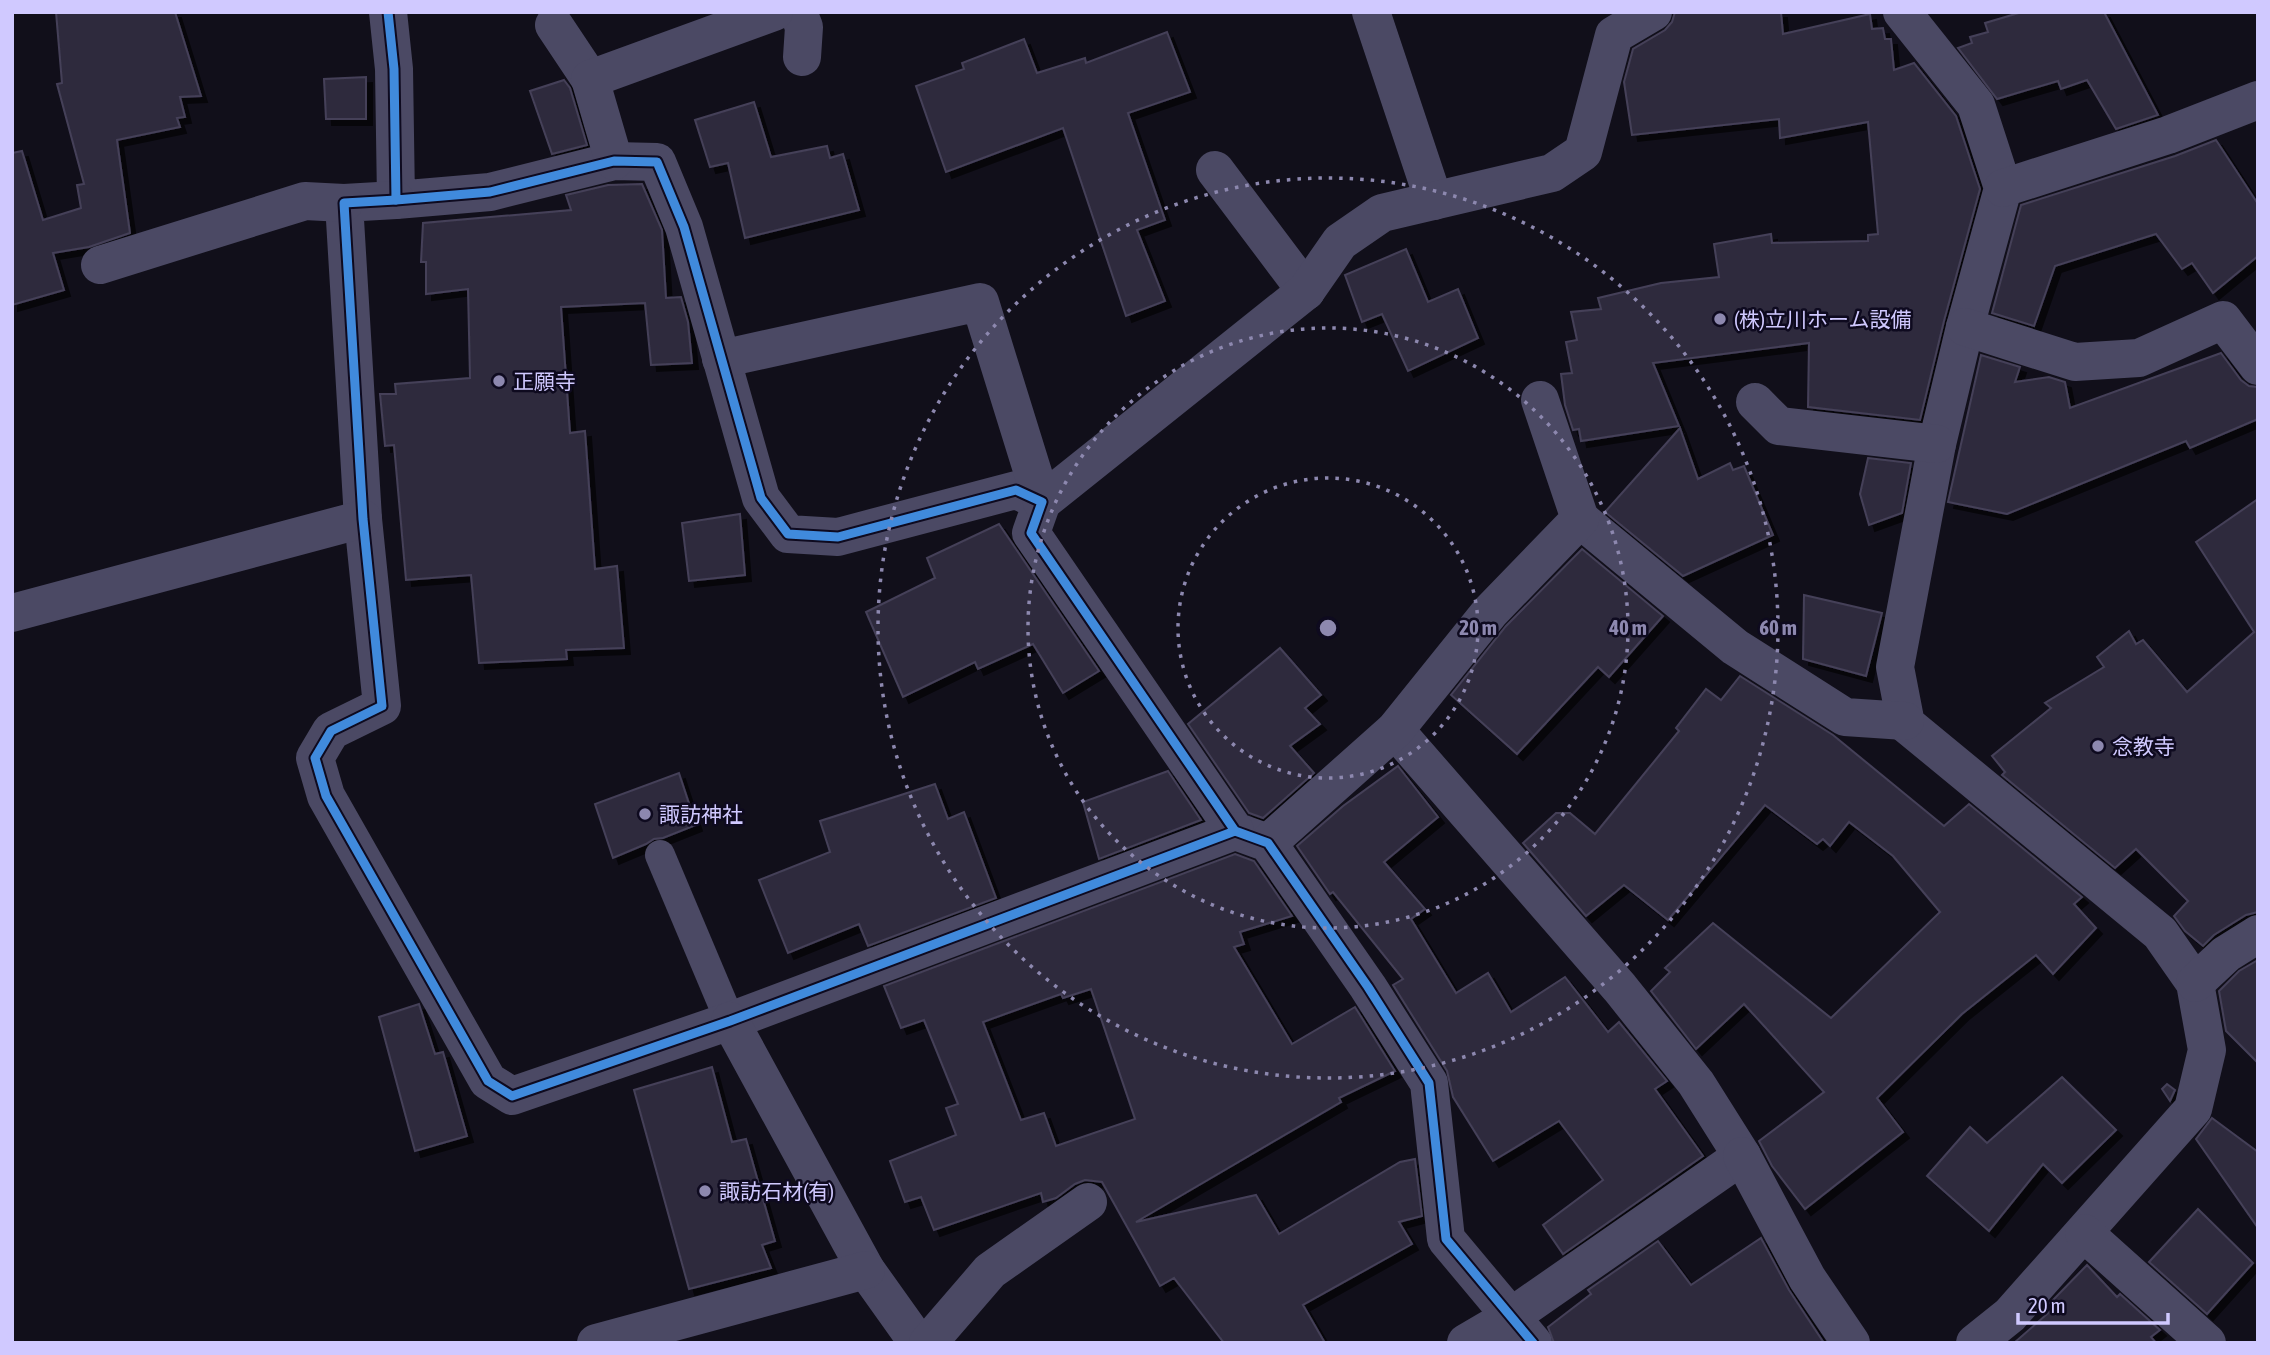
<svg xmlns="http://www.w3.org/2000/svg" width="2270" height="1355" font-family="'Asap Condensed','Noto Sans JP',sans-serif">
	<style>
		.building { fill: #2f2c3e; stroke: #454059; stroke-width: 2; fill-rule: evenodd; filter: url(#shadow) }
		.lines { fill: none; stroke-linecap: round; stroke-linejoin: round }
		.service { stroke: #4b4964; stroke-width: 30 }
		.minor { stroke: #4b4964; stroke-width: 38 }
		.cycleway-casing { stroke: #0e0a1f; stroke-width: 13 }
		.cycleway { stroke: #408adc; stroke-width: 9 }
		.ring { fill: none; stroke: #8d88af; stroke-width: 3.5; stroke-dasharray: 3.5 7 }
		.poi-dot { fill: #8d88af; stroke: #0e0a1f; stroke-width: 2.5 }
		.labels { text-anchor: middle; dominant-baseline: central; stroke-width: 5; stroke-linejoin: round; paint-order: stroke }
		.poi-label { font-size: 21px; fill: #d0c9ff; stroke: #0e0a1f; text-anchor: start }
		.centre { fill: #8d88af; stroke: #0e0a1f; stroke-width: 3.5 }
		.ring-label { font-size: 21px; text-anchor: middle; font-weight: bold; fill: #8d88af; stroke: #0e0a1f; stroke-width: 5; stroke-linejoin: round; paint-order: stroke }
	</style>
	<defs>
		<filter id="shadow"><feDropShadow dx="6" dy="6" stdDeviation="0" flood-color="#0009"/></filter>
	</defs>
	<rect width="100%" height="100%" fill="#110f1a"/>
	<g class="building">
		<path d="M 56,12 L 175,12 L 201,96 L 180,97 L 185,117 L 177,118 L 180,127 L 117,140 L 130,233 L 89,247 L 53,253 L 64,290 L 12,305 L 12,153 L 22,151 L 43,220 L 81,208 L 77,185 L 84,184 L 57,84 L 62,83 Z"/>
		<path d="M 1675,12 L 1781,12 L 1783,34 L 1870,14 L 1872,29 L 1883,28 L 1885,39 L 1891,39 L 1894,70 L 1914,63 L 1956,116 L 1980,189 L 1944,321 L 1920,420 L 1808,407 L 1809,343 L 1653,363 L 1679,426 L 1581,441 L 1579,429 L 1573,430 L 1565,405 L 1561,374 L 1572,373 L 1566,342 L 1577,340 L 1571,312 L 1601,309 L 1598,298 L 1661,283 L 1719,277 L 1714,244 L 1771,234 L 1772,243 L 1868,241 L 1868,235 L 1878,234 L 1868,122 L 1780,138 L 1779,119 L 1632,135 L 1624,82 L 1633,49 L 1665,30 L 1672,22 Z"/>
		<path d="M 2022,12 L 2104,12 L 2158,115 L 2116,129 L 2087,80 L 2061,89 L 2058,81 L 1997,99 L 1958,48 L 1972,43 L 1970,37 L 1988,32 L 1985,23 Z"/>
		<path d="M 1167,32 L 1190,92 L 1128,113 L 1165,220 L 1137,230 L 1165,301 L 1126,316 L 1063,128 L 946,172 L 916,86 L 964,69 L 962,63 L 1024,39 L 1037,73 L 1085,58 L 1086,63 Z"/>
		<path d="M 366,77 L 366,119 L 326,119 L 324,79 Z"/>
		<path d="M 564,80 L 570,88 L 587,145 L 552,154 L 530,91 Z"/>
		<path d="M 754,102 L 771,157 L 827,146 L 830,158 L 843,154 L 859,210 L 745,238 L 728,163 L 710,167 L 695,120 Z"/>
		<path d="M 2216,140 L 2258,204 L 2258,256 L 2213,293 L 2192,263 L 2182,269 L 2156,234 L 2055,266 L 2034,326 L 1992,313 L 2021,205 L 2175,156 Z"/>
		<path d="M 642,184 L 662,230 L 666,298 L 681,297 L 688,322 L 692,363 L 651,365 L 645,303 L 561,307 L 570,433 L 585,431 L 595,569 L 617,566 L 624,648 L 566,650 L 567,659 L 479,663 L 471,575 L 406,580 L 394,445 L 385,446 L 380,394 L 396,394 L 395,384 L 470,378 L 468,289 L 426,294 L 426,262 L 421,262 L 423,223 L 571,210 L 566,195 L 608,185 Z"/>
		<path d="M 1406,249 L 1428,302 L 1458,289 L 1478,338 L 1408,371 L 1382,314 L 1362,322 L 1345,275 Z"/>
		<path d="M 2221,353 L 2241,380 L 2249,386 L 2258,387 L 2258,419 L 2190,448 L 2186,441 L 2007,514 L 1948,502 L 1981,355 L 2020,367 L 2015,382 L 2049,377 L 2065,382 L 2070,408 Z"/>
		<path d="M 1680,428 L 1698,479 L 1730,463 L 1733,470 L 1744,466 L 1773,535 L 1683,576 L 1605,512 Z"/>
		<path d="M 1868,458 L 1911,463 L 1902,513 L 1869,525 L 1860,494 Z"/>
		<path d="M 2258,499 L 2258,912 L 2246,915 L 2214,935 L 2203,946 L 2185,931 L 2174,916 L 2188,901 L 2136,849 L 2115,868 L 2002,775 L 2005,772 L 1992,756 L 2051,708 L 2045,703 L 2104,667 L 2097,657 L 2129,631 L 2136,644 L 2143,640 L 2187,692 L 2254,632 L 2196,542 Z"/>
		<path d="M 740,514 L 745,575 L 689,581 L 682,523 Z"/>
		<path d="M 999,524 L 1099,671 L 1063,693 L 1033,644 L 978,669 L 975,662 L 903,697 L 866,612 L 935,578 L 927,558 Z"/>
		<path d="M 1582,549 L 1663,616 L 1609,677 L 1598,667 L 1517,754 L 1451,695 L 1506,626 Z"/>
		<path d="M 1804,595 L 1882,613 L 1866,676 L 1803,659 Z"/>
		<path d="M 1280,648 L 1321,695 L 1305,708 L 1320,724 L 1290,746 L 1314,773 L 1263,818 L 1249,813 L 1188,724 Z"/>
		<path d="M 1740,676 L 1833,735 L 1944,826 L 1969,804 L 2082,897 L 2074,904 L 2096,928 L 2053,974 L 2036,955 L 1962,1014 L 1877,1098 L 1903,1132 L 1805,1209 L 1772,1166 L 1759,1141 L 1824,1092 L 1744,1004 L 1696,1049 L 1651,991 L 1670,972 L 1665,968 L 1713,923 L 1831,1018 L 1940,912 L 1893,856 L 1849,822 L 1830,846 L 1823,839 L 1817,844 L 1765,805 L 1668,920 L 1624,885 L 1586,916 L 1523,843 L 1556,813 L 1570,813 L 1595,834 L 1679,731 L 1676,728 L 1706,689 L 1721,700 Z"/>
		<path d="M 1398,766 L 1438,817 L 1384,862 L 1425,909 L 1411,919 L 1456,993 L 1488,973 L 1511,1012 L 1565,977 L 1608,1032 L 1619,1022 L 1667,1081 L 1655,1089 L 1703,1156 L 1563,1254 L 1543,1225 L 1603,1180 L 1559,1121 L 1493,1161 L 1453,1097 L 1447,1071 L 1393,985 L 1403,979 L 1333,892 L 1330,894 L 1297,846 L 1343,806 Z"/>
		<path d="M 1168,771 L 1201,820 L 1099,859 L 1083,802 Z"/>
		<path d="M 679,773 L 696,825 L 663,838 L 654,839 L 646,844 L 613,858 L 595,804 Z"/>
		<path d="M 935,784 L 948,819 L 964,812 L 996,898 L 868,946 L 859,924 L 788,953 L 759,880 L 830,852 L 820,821 Z"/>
		<path d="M 1235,854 L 1254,861 L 1292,916 L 1240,932 L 1244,944 L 1234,947 L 1292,1044 L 1355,1007 L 1395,1071 L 1339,1098 L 1341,1102 L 1136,1222 L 1256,1195 L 1279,1234 L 1400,1162 L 1415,1159 L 1422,1216 L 1399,1222 L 1412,1244 L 1303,1305 L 1325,1343 L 1224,1343 L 1174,1278 L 1160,1286 L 1102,1182 L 1085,1180 L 1075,1184 L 1056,1198 L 1043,1202 L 1041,1193 L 934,1230 L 921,1197 L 905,1202 L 890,1161 L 956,1135 L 946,1108 L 958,1104 L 924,1020 L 901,1028 L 884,986 ZM 1091,989 L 1135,1119 L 1056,1146 L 1044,1113 L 1021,1120 L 983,1022 L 1061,994 L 1063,998 Z"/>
		<path d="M 2258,960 L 2258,1063 L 2226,1031 L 2219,991 L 2239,971 Z"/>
		<path d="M 419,1004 L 435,1054 L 443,1052 L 467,1136 L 415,1151 L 379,1017 Z"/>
		<path d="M 712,1067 L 732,1142 L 746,1139 L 775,1241 L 762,1245 L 771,1268 L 689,1289 L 634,1090 Z"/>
		<path d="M 2062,1077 L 2116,1130 L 2062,1183 L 2043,1164 L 1989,1231 L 1927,1176 L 1970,1127 L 1987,1143 Z"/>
		<path d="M 2167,1084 L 2175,1090 L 2170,1101 L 2162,1089 Z"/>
		<path d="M 2212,1118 L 2258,1152 L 2258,1228 L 2196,1139 Z"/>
		<path d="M 2198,1209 L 2253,1263 L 2207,1314 L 2149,1262 Z"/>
		<path d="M 1761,1238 L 1789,1290 L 1824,1343 L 1554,1343 L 1548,1327 L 1591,1294 L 1588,1290 L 1658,1241 L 1691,1285 Z"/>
		<path d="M 2087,1265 L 2117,1297 L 2120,1294 L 2160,1330 L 2151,1337 L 2156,1343 L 2014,1343 L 2054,1308 L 2050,1303 Z"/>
	</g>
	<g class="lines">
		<path class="service" d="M 660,855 L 730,1021"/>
		<g class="minor">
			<path d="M 388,12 L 394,69 L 396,200 L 490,192 L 614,161 L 657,162 L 684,227 L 761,498 L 788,534 L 838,537 L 1016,490 L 1042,502 L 1031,533 L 1235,831 L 1268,843 L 1368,987 L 1429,1083 L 1446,1239 L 1533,1343"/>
			<path d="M 798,12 L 804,27 L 802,57"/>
			<path d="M 1371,12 L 1434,201"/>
			<path d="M 1902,12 L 1976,105 L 2003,188 L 1965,327 L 1937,444 L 1895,667 L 1906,724 L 2160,933 L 2195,983 L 2207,1050 L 2193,1109 L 2010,1315 L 1975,1343"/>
			<path d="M 554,25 L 590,79"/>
			<path d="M 614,161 L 590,79 L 774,12"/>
			<path d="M 1215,170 L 1306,291"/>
			<path d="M 2003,188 L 2168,135 L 2258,100"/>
			<path d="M 396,200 L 344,203 L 363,519 L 382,706 L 331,731 L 315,758 L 326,796 L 488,1081 L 512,1096 L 730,1021 L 1235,831"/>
			<path d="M 100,265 L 305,201 L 344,203"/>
			<path d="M 1965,327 L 2075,362 L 2139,358 L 2223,320 L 2258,366"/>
			<path d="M 721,359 L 980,302 L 1042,502 L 1306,291 L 1340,242 L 1382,213 L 1552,173 L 1583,152 L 1614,35 L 1653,12"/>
			<path d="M 1755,402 L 1779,426 L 1937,444"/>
			<path d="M 1580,519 L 1735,647 L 1845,717 L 1905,721"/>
			<path d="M 12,613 L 363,519"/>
			<path d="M 1395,730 L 1620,988 L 1696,1083 L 1742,1156 L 1512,1316 L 1466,1343"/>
			<path d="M 1268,843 L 1395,730 L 1490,612 L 1580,519 L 1540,400"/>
			<path d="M 2195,983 L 2226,954 L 2258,934"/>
			<path d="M 730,1021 L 866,1270 L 918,1343"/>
			<path d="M 1742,1156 L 1807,1278 L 1851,1343"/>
			<path d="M 2084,1233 L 2207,1343"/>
			<path d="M 596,1343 L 866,1270"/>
			<path d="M 928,1343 L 990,1271 L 1088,1202"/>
		</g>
		<g class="cycleway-casing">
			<g id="cycleway">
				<path d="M 388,12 L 394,69 L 396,200 L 490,192 L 614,161 L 657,162 L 684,227 L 761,498 L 788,534 L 838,537 L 1016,490 L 1042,502 L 1031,533 L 1235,831 L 1268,843 L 1368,987 L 1429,1083 L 1446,1239 L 1533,1343"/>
				<path d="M 396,200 L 344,203 L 363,519 L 382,706 L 331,731 L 315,758 L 326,796 L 488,1081 L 512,1096 L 730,1021 L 1235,831"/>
			</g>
		</g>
		<use href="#cycleway" class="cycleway"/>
	</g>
	<g class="ring">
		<circle cx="1328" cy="628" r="150"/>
		<circle cx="1328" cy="628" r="300"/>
		<circle cx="1328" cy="628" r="450"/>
	</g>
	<g class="poi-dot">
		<circle cx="1720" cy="319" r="7"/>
		<circle cx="499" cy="381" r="7"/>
		<circle cx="2098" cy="746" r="7"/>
		<circle cx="645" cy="814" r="7"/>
		<circle cx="705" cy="1191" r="7"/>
	</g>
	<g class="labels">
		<g class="poi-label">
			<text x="1734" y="319">(株)立川ホーム設備</text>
			<text x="513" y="381">正願寺</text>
			<text x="2112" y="746">念教寺</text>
			<text x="659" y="814">諏訪神社</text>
			<text x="719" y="1191">諏訪石材(有)</text>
		</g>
	</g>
	<circle cx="1328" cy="628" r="10" class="centre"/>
	<g class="ring-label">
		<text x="1478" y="635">20 m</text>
		<text x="1628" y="635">40 m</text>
		<text x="1778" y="635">60 m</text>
	</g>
	<rect width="2270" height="1355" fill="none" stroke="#d0c9ff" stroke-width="28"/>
	<path d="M2018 1313v10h150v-10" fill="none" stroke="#d0c9ff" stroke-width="3.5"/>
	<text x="2028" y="1313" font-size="21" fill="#d0c9ff" stroke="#0e0a1f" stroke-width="5" paint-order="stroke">20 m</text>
</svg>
